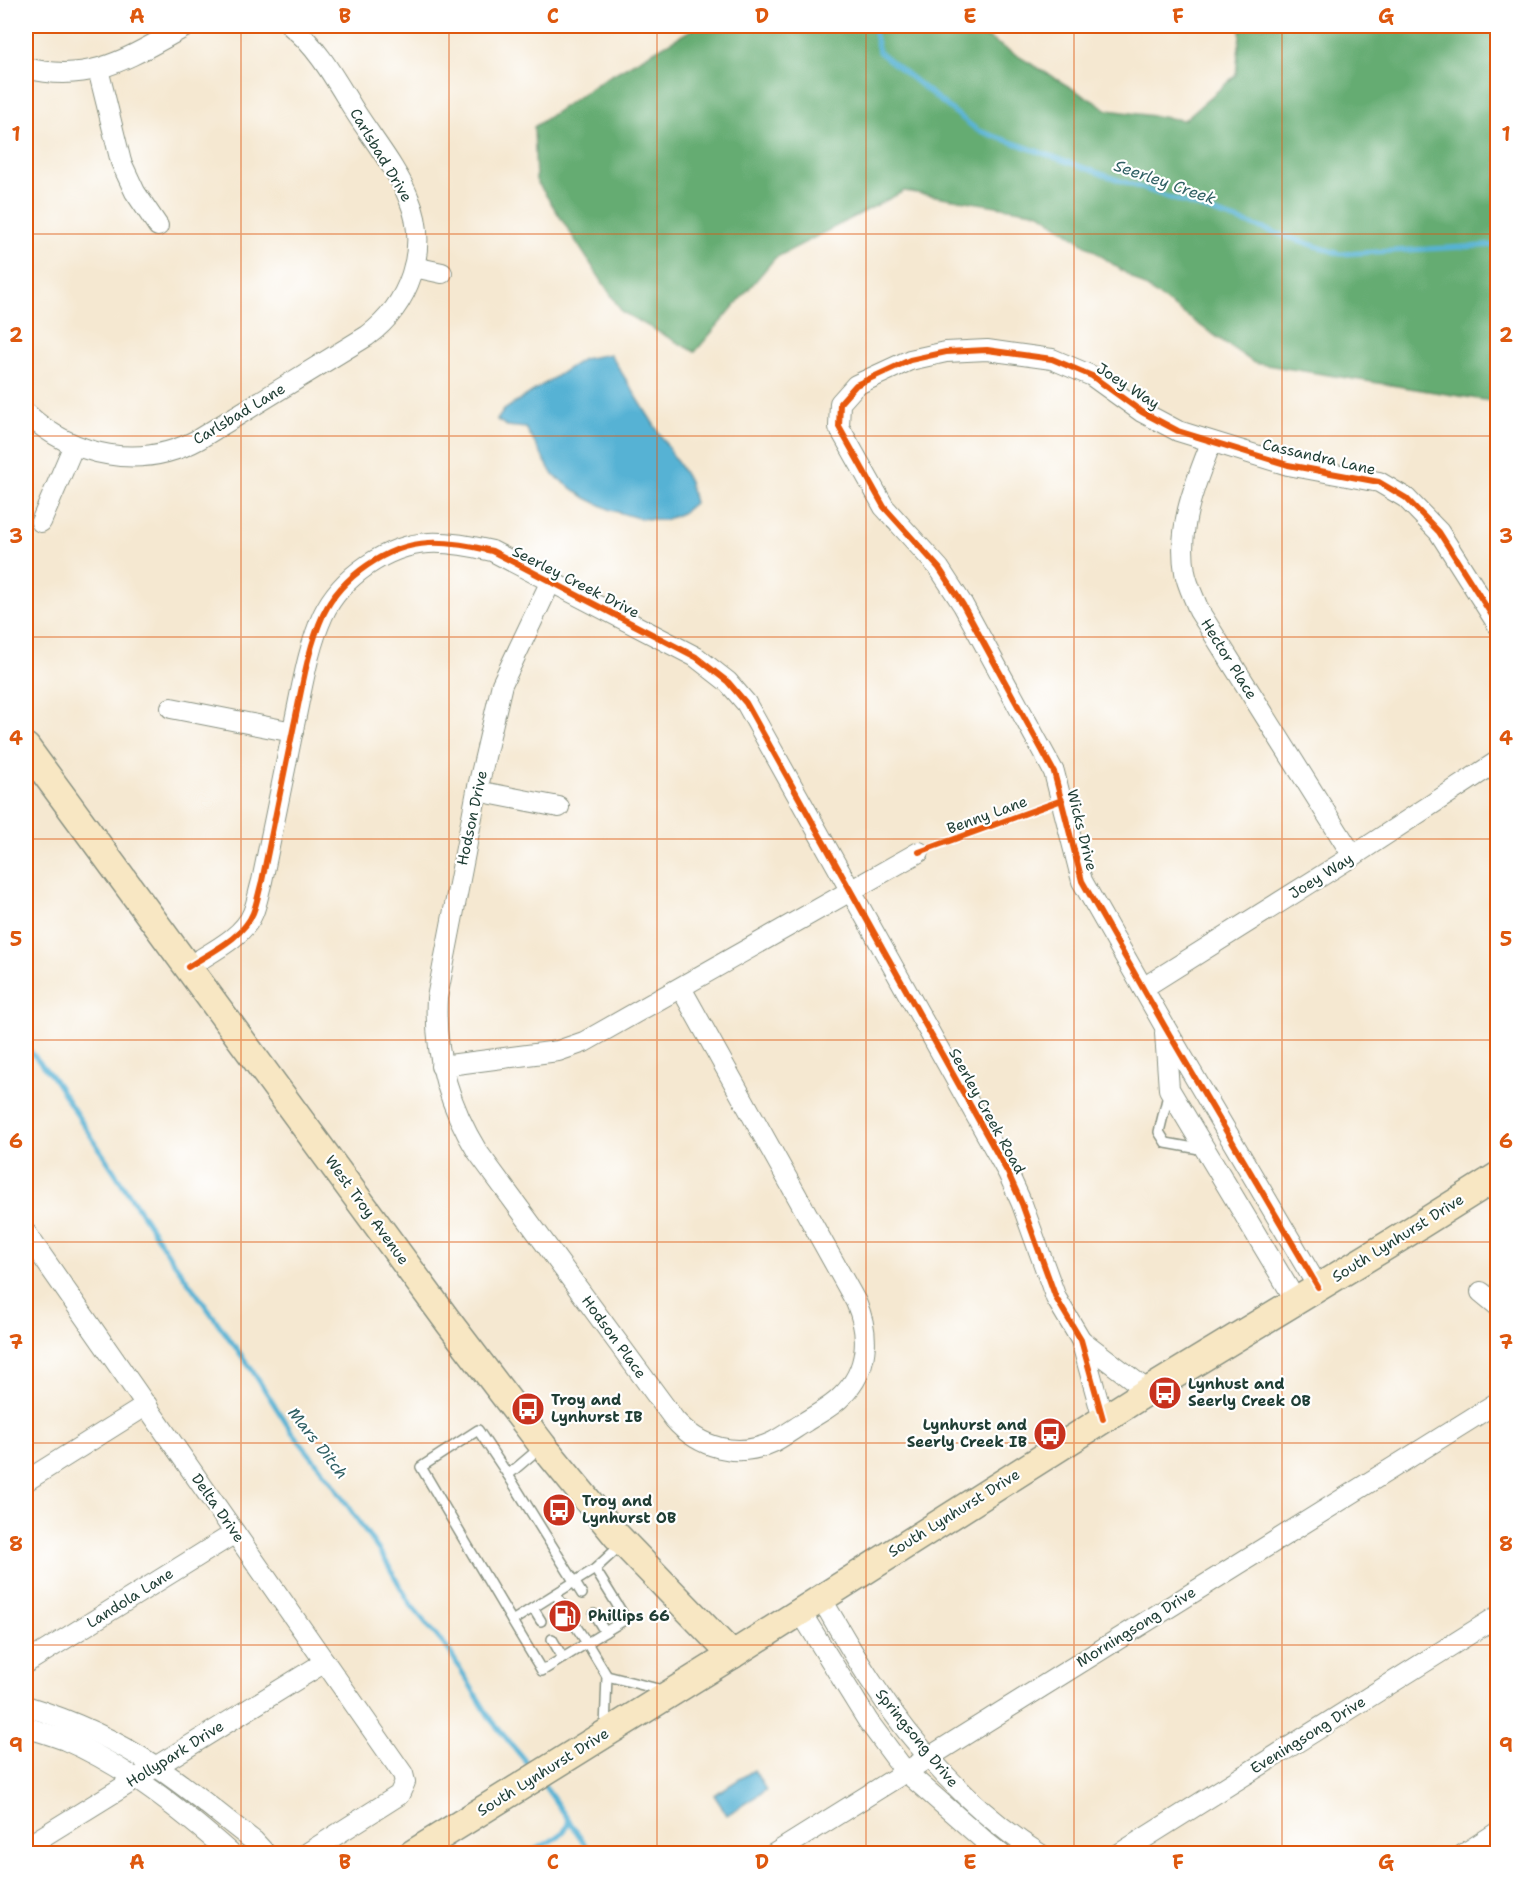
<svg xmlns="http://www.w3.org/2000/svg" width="1523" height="1879" font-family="'Shantell Sans',sans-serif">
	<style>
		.forest { fill: #65ac72; stroke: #427453; stroke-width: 1.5 }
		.water { fill: #56b2d4; stroke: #3a7884; stroke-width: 1.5 }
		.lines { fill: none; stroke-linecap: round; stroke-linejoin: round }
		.stream { stroke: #56b2d4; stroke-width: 5 }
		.lane-casing { stroke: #8a9282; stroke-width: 12 }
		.street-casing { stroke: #8a9282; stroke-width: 22 }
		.secondary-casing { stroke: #8a9282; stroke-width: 30 }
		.lane { stroke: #fff; stroke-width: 9 }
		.street { stroke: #fff; stroke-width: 20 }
		.secondary { stroke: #f8e7c3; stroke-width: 27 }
		.cycleway-casing { stroke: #fff; stroke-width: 10 }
		.cycleway { stroke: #e8590c; stroke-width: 6 }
		.grid { fill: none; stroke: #de580e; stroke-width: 1.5; stroke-opacity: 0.55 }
		.labels { text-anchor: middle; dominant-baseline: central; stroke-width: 4.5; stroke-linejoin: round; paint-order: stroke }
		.street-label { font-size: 15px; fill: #1f3d34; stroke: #fff }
		.poi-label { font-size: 15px; font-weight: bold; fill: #1f3d34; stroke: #fff; text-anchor: start }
		.water-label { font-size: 16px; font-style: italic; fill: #306064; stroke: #fff }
		.neatline { fill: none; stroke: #de580e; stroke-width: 2 }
		.grid-label { font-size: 20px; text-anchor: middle; font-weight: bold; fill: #de580e }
	</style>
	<rect width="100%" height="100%" fill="#fff"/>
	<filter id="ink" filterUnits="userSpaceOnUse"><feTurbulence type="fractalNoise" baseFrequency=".0167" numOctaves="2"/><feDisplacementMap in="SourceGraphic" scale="12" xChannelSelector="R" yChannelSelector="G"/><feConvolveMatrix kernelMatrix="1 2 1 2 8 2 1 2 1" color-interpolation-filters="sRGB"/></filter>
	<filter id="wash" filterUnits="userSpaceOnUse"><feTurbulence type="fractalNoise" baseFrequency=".008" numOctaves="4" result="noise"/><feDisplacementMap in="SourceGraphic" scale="24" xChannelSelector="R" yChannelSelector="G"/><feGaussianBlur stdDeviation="1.35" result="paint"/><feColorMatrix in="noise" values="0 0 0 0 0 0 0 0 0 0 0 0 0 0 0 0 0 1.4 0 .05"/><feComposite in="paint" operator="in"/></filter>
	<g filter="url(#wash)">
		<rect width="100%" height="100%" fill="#f5e8d1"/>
		<path class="forest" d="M 698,26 L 968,26 L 1108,110 L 1184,120 L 1236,75 L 1241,26 L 1497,26 L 1497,402 L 1254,363 L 1040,213 L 904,191 L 775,258 L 695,352 L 622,312 L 536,180 L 534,127 L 603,80 Z"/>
		<g class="water">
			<path d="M 610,354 L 689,481 L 694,503 L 682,513 L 665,520 L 638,518 L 611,510 L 586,498 L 553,475 L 526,428 L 507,426 L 497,420 L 504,410 L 583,359 Z"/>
			<path d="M 754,1770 L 766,1790 L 727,1815 L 714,1795 Z"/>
		</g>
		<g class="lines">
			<g class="stream">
				<path d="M 873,26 L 879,52 L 977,130 L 1167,197 L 1340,254 L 1498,245"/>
				<path d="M 26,1046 L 53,1078 L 168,1254 L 252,1370 L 291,1431 L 331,1481 L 384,1558 L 411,1605 L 450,1652 L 491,1720 L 532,1769"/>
				<path d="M 541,1781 L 592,1854"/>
				<path d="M 527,1854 C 539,1846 568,1836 568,1822"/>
			</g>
		</g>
	</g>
	<g filter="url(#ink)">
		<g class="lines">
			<g class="lane-casing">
				<g id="lane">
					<path d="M 1169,1091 L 1159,1132 L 1166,1143 L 1205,1150"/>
					<path d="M 541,1447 L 508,1475 L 582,1594"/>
					<path d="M 508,1475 L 478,1430 L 421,1467 L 512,1621"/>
					<path d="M 595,1569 L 626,1619 L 587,1643 L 607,1676 L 605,1728"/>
					<path d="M 556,1594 L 563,1606"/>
					<path d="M 533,1608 L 541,1621"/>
					<path d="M 594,1614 L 605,1632"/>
					<path d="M 575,1625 L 587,1643 L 542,1671 L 512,1621 L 595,1569 L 622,1544"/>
					<path d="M 552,1639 L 563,1658"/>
					<path d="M 607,1676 L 666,1691"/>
				</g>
			</g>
			<g class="street-casing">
				<g id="street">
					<path d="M 26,68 C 93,85 130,56 187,26"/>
					<path d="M 98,69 L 121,162 L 135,192 L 158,226"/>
					<path d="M 414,267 L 442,273"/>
					<path d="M 26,413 C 73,457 141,471 199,439 L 367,336 C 409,305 430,249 409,199 C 399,172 372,138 356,113 C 337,83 319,48 291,26"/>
					<path d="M 1211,443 C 1195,484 1177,526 1185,572 C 1187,585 1195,599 1199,611 L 1353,856"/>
					<path d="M 41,522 L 74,445"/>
					<path d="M 551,581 L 502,684 L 477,791 L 437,998 C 434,1054 448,1104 477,1151 L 674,1419 C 699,1448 738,1459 773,1442 C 784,1436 794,1429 805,1422 C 817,1414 832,1407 842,1396 C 869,1370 870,1334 856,1302 L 681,988"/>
					<path d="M 171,708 L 293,732"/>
					<path d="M 477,791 L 559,807"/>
					<path d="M 188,967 C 209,953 243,938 253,913 C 257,903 259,891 262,881 C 273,829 283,777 294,725 C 302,688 308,648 323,615 C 341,577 387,545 429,543 C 450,542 471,546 492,551 L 696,657 L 728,682 L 746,703 L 1008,1173 L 1022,1204 L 1056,1298 L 1081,1340 L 1103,1419"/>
					<path d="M 1143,988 L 1353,856 L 1498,761"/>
					<path d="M 1165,1033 L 1169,1089 L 1296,1301"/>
					<path d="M 441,1066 L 558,1051 L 584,1042 L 919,852"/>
					<path d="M 26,1233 L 403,1774 L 405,1782 L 399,1795 L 306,1854"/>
					<path d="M 1318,1287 L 1165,1027 L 1082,881 L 1054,772 L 963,605 L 939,568 L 884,507 L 839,427 L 840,403 L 856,385 L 910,360 L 946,352 L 987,350 L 1052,359 L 1092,376 L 1142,412 L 1178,431 L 1288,465 L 1379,482 L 1406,498 L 1439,532 L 1498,625"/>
					<path d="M 1481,1292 L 1498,1306"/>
					<path d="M 1081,1340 L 1148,1391"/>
					<path d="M 26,1481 L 147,1405"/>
					<path d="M 821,1598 C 837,1625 853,1654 871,1681 C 914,1747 973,1812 1040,1854"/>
					<path d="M 800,1611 L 868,1721 L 905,1771 L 987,1843 L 1001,1854"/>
					<path d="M 26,1663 L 235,1533"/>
					<path d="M 26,1706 C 71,1720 114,1739 155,1766 C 189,1788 221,1816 254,1841 L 266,1854"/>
					<path d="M 26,1727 C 38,1731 52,1735 65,1740 C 126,1766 181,1810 231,1854"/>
					<path d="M 26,1847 L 325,1662"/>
					<path d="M 774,1854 L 1498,1402"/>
					<path d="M 1119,1854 L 1498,1616"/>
					<path d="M 1464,1854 L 1498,1832"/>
				</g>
			</g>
			<g class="secondary-casing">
				<g id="secondary">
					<path d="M 26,747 L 450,1324 L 543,1446 L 616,1535 L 732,1655"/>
					<path d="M 412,1854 L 732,1655 L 1148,1391 L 1393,1242 L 1498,1176"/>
				</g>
			</g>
			<use href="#lane" class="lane"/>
			<use href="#street" class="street"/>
			<use href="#secondary" class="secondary"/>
			<g class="cycleway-casing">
				<g id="cycleway">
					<path d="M 919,852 L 1062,800"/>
					<path d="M 188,967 C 209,953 243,938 253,913 C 257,903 259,891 262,881 C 273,829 283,777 294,725 C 302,688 308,648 323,615 C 341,577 387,545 429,543 C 450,542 471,546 492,551 L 696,657 L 728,682 L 746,703 L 1008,1173 L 1022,1204 L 1056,1298 L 1081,1340 L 1103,1419"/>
					<path d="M 1318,1287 L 1165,1027 L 1082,881 L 1054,772 L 963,605 L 939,568 L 884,507 L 839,427 L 840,403 L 856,385 L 910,360 L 946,352 L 987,350 L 1052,359 L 1092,376 L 1142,412 L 1178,431 L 1288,465 L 1379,482 L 1406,498 L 1439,532 L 1498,625"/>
				</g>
			</g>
			<use href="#cycleway" class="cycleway"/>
		</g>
	</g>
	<path class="grid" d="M 241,26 L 241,1854M 449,26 L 449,1854M 657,26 L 657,1854M 866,26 L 866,1854M 1074,26 L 1074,1854M 1282,26 L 1282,1854M 26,234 L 1498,234M 26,436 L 1498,436M 26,637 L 1498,637M 26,839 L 1498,839M 26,1040 L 1498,1040M 26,1242 L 1498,1242M 26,1443 L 1498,1443M 26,1645 L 1498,1645"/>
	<defs>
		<g id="bus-disc" transform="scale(1.725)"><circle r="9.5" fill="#c8321e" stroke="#fff"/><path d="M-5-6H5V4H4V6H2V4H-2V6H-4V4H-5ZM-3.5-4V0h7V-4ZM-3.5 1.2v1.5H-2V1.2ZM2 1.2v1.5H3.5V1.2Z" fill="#fff"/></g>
		<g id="fuel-disc" transform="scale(1.725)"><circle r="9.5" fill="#c8321e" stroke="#fff"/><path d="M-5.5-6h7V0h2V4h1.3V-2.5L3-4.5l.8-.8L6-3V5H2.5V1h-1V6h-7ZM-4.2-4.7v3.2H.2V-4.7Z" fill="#fff"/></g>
	</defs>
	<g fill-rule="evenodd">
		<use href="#bus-disc" x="1165" y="1393"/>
		<use href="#bus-disc" x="528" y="1409"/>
		<use href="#bus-disc" x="1050" y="1434"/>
		<use href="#bus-disc" x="559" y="1510"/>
		<use href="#fuel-disc" x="565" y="1616"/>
	</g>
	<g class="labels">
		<g class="street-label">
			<text transform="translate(381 155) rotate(59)">Carlsbad Drive</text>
			<text transform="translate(1128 386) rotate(33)">Joey Way</text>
			<text transform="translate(239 414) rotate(-31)">Carlsbad Lane</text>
			<text transform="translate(1319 457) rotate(13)">Cassandra Lane</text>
			<text transform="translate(576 582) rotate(27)">Seerley Creek Drive</text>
			<text transform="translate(1229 659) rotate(58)">Hector Place</text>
			<text transform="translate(987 815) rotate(-20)">Benny Lane</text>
			<text transform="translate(472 818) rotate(-78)">Hodson Drive</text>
			<text transform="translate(1082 830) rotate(76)">Wicks Drive</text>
			<text transform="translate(1321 876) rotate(-32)">Joey Way</text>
			<text transform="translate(987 1111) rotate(61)">Seerley Creek Road</text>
			<text transform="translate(367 1210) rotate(54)">West Troy Avenue</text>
			<text transform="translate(1398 1238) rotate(-32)">South Lynhurst Drive</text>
			<text transform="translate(614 1337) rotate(54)">Hodson Place</text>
			<text transform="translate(218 1508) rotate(55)">Delta Drive</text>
			<text transform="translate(954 1513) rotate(-32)">South Lynhurst Drive</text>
			<text transform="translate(130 1598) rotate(-32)">Landola Lane</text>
			<text transform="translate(1136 1627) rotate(-32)">Morningsong Drive</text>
			<text transform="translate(1308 1735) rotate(-32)">Eveningsong Drive</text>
			<text transform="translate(917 1738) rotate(51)">Springsong Drive</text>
			<text transform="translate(175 1754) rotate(-32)">Hollypark Drive</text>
			<text transform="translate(543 1772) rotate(-32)">South Lynhurst Drive</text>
		</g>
		<g class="poi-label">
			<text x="1188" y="1384">Lynhust and<tspan x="1188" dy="17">Seerly Creek OB</tspan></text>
			<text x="551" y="1400">Troy and<tspan x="551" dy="17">Lynhurst IB</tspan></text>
			<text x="1027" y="1425" text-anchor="end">Lynhurst and<tspan x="1027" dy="17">Seerly Creek IB</tspan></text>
			<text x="582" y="1501">Troy and<tspan x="582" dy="17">Lynhurst OB</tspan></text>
			<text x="588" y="1616">Phillips 66</text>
		</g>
		<g class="water-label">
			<text transform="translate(1165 182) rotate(19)">Seerley Creek</text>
			<text transform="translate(318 1443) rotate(52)">Mars Ditch</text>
		</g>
	</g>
	<rect width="1523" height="1879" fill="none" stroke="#fff" stroke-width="66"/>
	<rect x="33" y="33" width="1457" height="1813" class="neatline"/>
	<g class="grid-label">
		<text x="137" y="23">A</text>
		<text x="345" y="23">B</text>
		<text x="553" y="23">C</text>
		<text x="762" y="23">D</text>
		<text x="970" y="23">E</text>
		<text x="1178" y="23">F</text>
		<text x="1386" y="23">G</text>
		<text x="16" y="141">1</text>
		<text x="1506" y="141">1</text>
		<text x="16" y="342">2</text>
		<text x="1506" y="342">2</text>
		<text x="16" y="543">3</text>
		<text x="1506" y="543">3</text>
		<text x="16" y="745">4</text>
		<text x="1506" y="745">4</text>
		<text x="16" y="946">5</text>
		<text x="1506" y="946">5</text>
		<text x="16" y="1148">6</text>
		<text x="1506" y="1148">6</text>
		<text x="16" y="1349">7</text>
		<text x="1506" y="1349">7</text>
		<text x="16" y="1551">8</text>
		<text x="1506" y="1551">8</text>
		<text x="16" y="1752">9</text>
		<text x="1506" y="1752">9</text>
		<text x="137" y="1869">A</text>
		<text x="345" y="1869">B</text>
		<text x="553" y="1869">C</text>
		<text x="762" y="1869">D</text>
		<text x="970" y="1869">E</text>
		<text x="1178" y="1869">F</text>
		<text x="1386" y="1869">G</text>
	</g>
</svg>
